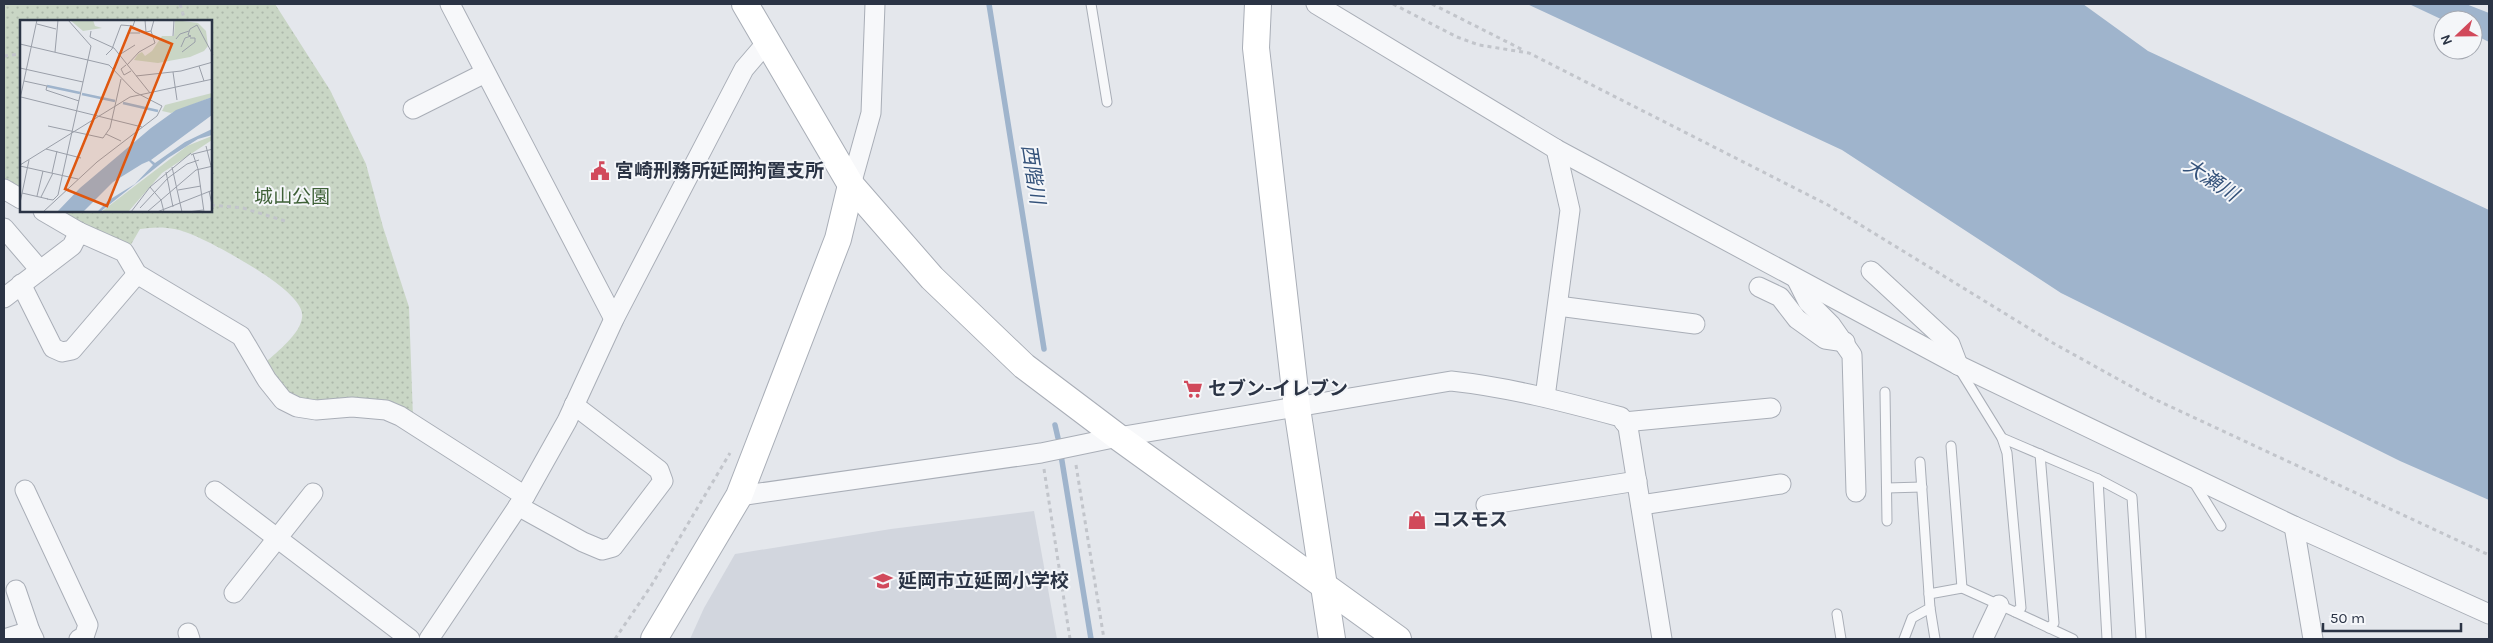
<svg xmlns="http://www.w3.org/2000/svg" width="2493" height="643" font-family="Karla,'Noto Sans JP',sans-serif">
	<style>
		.built { fill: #d2d6de }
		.park { fill: url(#park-dots) }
		.water { fill: #9fb4cc }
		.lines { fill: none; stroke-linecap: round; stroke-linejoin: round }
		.stream { stroke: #9fb4cc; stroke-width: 5.5 }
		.lane-casing { stroke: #a9aeb7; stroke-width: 11 }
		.street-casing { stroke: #a9aeb7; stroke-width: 21 }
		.secondary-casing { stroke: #a9aeb7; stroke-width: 28 }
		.path { stroke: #c2c5cb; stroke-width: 3; stroke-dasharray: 4 4; stroke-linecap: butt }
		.lane { stroke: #f7f8fa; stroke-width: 9 }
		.street { stroke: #f7f8fa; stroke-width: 19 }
		.secondary { stroke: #fff; stroke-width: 26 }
		.labels { text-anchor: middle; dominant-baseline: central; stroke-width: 4; stroke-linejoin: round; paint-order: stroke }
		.poi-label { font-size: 19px; font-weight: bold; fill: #2b3445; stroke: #f4f6f9; text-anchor: start }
		.park-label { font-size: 19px; fill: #3f6138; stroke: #f4f6f9 }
		.water-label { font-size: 20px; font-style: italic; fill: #34527a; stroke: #f4f6f9 }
		.inset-river { fill: none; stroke: #9fb4cc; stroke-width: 2.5 }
		.inset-road { fill: none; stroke: #9a9fa9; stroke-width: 1 }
		.view { fill: #df570f; fill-opacity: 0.15; stroke: #df570f; stroke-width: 2.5 }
		.inset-edge { fill: none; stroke: #2b3445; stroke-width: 2.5 }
	</style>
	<defs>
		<pattern id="park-dots" width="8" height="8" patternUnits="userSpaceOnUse" patternTransform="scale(1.25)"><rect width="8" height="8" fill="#c9d6c5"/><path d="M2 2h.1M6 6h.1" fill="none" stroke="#adb8ab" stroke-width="1.8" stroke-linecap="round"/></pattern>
	</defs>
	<rect width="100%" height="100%" fill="#e4e7ec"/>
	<path class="built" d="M 1034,511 L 1057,639 L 690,639 L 704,608 L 735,554 L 891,529 Z"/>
	<path class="park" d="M 4,4 L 275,4 L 330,90 L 366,164 L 383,227 L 409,307 L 413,418 L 312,406 L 284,394 L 266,362 C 277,352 300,334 302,318 C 304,308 293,297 285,290 C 266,273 217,245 193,235 C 176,227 158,226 140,229 L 129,248 L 60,211 L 211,211 L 211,21 L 21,21 L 21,191 L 4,182 Z"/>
	<g class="water">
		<path d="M 1527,4 L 2083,4 L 2148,51 L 2489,210 L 2489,500 L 2400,461 L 2061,293 L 1842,150 Z"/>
		<path d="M 2409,4 L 2466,4 L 2489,13 L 2489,42 L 2473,34 L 2473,20 L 2443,20 Z"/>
	</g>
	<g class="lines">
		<g class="stream">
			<path d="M 989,4 L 1044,349"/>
			<path d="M 1055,425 L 1058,438"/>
			<path d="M 1061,455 L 1091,639"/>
		</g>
		<g class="lane-casing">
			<g id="lane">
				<path d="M 1091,4 L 1107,102"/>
				<path d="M 1885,392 L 1887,521"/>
				<path d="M 2002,438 L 2098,479 L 2132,497 L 2141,639"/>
				<path d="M 1951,446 L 1962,588"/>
				<path d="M 2040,454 L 2054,623 L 2049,628"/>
				<path d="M 1920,462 L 1929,594 L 1962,588 L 2015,612 L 2021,608 L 2007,453 L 2002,438 L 1960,370"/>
				<path d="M 2098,479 L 2107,639"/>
				<path d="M 2193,481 L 2221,526"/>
				<path d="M 1887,488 L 1922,487"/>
				<path d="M 1930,608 L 1935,639"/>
				<path d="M 2015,612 L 2073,639"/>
				<path d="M 1837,614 L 1841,639"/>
				<path d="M 1904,639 L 1912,618 L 1930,608 L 1929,594"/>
			</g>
		</g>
		<g class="street-casing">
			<g id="street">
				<path d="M 450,4 L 614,319"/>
				<path d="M 1316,4 L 1556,149 L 1958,365 L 2294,526 L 2489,614"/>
				<path d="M 413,109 L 485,73"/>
				<path d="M 851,185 L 871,113 L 875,4"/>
				<path d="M 4,189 L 21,199"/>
				<path d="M 43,211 L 79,232"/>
				<path d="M 4,228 L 40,270"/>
				<path d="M 1871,271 L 1950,344 L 1958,365"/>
				<path d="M 1797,280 L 1808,302 L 1831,325 L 1852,355 L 1856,492"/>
				<path d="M 21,284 L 53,348 L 62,352 L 72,350 L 137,274"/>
				<path d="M 1759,287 L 1780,297 L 1797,319 L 1825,339 L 1845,342"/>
				<path d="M 4,298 L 72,246 L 79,232 L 124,252 L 137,274 L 241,336 L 267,380 L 283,400 L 297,407 L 316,410 L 352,407 L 386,410 L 400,416 L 525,496"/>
				<path d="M 1558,306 L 1695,324"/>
				<path d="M 1545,397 L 1570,210 L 1556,149"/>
				<path d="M 1624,422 L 1771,408"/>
				<path d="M 25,490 L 88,625 L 84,637 L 79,639"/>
				<path d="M 215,491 L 410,639"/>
				<path d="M 739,496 L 1041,453 L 1118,437 L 1451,381 C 1508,387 1565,402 1621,417 L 1628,427 L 1662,639"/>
				<path d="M 1486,505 L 1637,481"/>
				<path d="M 1641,505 L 1781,484"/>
				<path d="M 518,506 L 583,542 L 602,550 L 613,547 L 663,481 L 659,470 L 574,405"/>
				<path d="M 2294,526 L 2313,639"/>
				<path d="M 16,590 L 30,631"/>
				<path d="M 234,593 L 313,493"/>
				<path d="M 188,633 L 190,639"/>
				<path d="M 4,639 L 30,631 L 34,639"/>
				<path d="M 429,639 L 525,496 L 567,421 L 614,319 L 744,69 L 768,41"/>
				<path d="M 1983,639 L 1999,605"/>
			</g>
		</g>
		<g class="secondary-casing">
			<g id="secondary">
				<path d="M 745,4 L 851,185 L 932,278 L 1024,366 L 1118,437 L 1398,639"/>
				<path d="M 1258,4 L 1256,48 L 1297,408 L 1332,639"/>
				<path d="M 654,639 L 739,496 L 838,239 L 851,185"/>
			</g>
		</g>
		<g class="path">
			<path d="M 180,4 L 185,21"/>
			<path d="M 1393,4 L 1457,37 L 1479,45 L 1529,53 L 1828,205 L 2053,343 L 2152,398 L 2489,555"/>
			<path d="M 1432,4 L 1523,50"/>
			<path d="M 4,56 L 21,54"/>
			<path d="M 211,205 L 243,208 L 285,221"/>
			<path d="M 1076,465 L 1104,639"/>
			<path d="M 1044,469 L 1070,639"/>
			<path d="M 615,639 L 651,586 L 730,453"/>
		</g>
		<use href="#lane" class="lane"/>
		<use href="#street" class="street"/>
		<use href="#secondary" class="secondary"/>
	</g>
	<defs>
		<g id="civic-bare" transform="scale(1.5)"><path d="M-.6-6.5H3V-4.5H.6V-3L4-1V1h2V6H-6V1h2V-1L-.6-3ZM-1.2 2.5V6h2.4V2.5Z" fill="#d1495b" stroke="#f4f6f9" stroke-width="2.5" paint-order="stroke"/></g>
		<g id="supermarket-bare" transform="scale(1.5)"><path d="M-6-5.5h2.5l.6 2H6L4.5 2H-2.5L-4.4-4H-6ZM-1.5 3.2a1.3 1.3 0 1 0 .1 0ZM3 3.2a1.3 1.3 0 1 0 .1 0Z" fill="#d1495b" stroke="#f4f6f9" stroke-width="2.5" paint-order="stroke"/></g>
		<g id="shop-bare" transform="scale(1.5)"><path d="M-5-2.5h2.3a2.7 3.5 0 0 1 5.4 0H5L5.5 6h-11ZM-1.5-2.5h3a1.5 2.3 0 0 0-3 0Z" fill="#d1495b" stroke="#f4f6f9" stroke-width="2.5" paint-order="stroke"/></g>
		<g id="school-bare" transform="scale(1.5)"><path d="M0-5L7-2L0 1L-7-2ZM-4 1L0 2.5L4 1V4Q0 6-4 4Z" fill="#d1495b" stroke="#f4f6f9" stroke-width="2.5" paint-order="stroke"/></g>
	</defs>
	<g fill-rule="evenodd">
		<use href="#civic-bare" x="600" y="171"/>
		<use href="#supermarket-bare" x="1193" y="389"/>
		<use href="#shop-bare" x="1417" y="520"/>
		<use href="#school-bare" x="883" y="581"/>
	</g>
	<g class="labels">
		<g class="poi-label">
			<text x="615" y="171">宮崎刑務所延岡拘置支所</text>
			<text x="1208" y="389">セブン-イレブン</text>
			<text x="1432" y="520">コスモス</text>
			<text x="898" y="581">延岡市立延岡小学校</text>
		</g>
		<g class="park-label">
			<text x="292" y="197">城山公園</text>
		</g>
		<g class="water-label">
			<text transform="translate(1033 174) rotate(81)">西階川</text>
			<text transform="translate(2211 180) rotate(33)">大瀬川</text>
		</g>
	</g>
	<g transform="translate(20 20)">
		<rect width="192" height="192" fill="#e4e7ec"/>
		<path d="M 192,73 L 192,77 L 151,93 L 142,91 L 145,85 Z" fill="#c9d6c5"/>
		<path d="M 50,0 L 73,0 L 75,6 L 82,8 L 63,11 Z" fill="#c9d6c5"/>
		<path d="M 155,0 L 178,3 L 186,11 L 188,26 L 184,31 L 170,37 L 138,43 L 114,40 L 118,34 L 122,32 L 125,36 L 132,31 L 142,16 L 154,16 ZM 192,116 L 192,120 L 142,153 L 108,192 L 81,192 L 167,126 Z" fill="#c9d6c5"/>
		<path d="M 192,77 L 192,95 L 131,140 L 135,143 L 165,122 L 192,109 L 192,115 L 178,119 L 148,138 L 80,192 L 77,192 L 89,180 L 115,164 L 133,145 L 129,141 L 122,144 L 93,162 L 63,192 L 37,192 L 60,168 L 131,108 L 156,90 Z" fill="#9fb4cc"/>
		<path class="inset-river" d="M 27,66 L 60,73M 62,74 L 95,81M 103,83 L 138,91"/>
		<path class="inset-road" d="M 125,0 L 126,12 L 131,11M 17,4 L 36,9M 111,6 L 109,13 L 120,13M 71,11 L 70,17 L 94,28 L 130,73M 153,16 L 154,0M 156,19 L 160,14 L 169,11M 0,24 L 89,45 L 115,72 L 142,86 L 137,96 L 77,142 L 23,192M 161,27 L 165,18 L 171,16 L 168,15 L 170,9 L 177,5 L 193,35M 35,32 L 38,0M 162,32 L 175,22 L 175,18 L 170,18M 86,35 L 92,29 L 101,5 L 113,6 L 115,0M 99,35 L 115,25M 106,45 L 101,49 L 104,55 L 111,51M 107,45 L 119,32 L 135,23 L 131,11 L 134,0M 179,46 L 184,61M 0,48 L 63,62M 153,52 L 157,80M 116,56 L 161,51 L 193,42M 4,61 L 27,66 L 26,70 L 59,81M 1,77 L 122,107M 0,79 L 17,0M 28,106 L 83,118 L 90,108 L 101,59M 86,114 L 101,121M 186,126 L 193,154M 26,129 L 61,138M 173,134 L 193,129M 171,135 L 173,134 L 178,149 L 184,192M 0,145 L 110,77 L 193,59M 0,146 L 58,159M 152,147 L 162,192M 146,152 L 153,187M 32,153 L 37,131M 130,167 L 141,180 L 144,192M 158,170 L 181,166M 189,171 L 193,189M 2,173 L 28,179M 17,176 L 23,151M 21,177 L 33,153M 27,179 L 33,180 L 38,175 L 71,26 L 48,0M 0,183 L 9,140M 120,188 L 148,158 L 167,144 L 179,140M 111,192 L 130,167 L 171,133M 127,192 L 176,150 L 193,146M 137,192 L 193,170M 168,192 L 183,190"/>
		<path class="view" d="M 111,7 L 152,24 L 87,186 L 45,169 Z"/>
		<rect width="192" height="192" class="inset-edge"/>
	</g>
	<rect width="2493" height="643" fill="none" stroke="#2b3445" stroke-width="10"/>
	<g transform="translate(2458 35) rotate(248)"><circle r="24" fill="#f4f6f9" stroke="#a4a8b1"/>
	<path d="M0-4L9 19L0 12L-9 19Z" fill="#d1495b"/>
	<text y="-8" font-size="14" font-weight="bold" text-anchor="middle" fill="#2b3445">N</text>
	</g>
	<path d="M2323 623v8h138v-8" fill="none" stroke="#2b3445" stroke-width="2.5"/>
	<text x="2330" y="623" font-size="15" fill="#2b3445" stroke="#f4f6f9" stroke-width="4" paint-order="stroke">50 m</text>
</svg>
